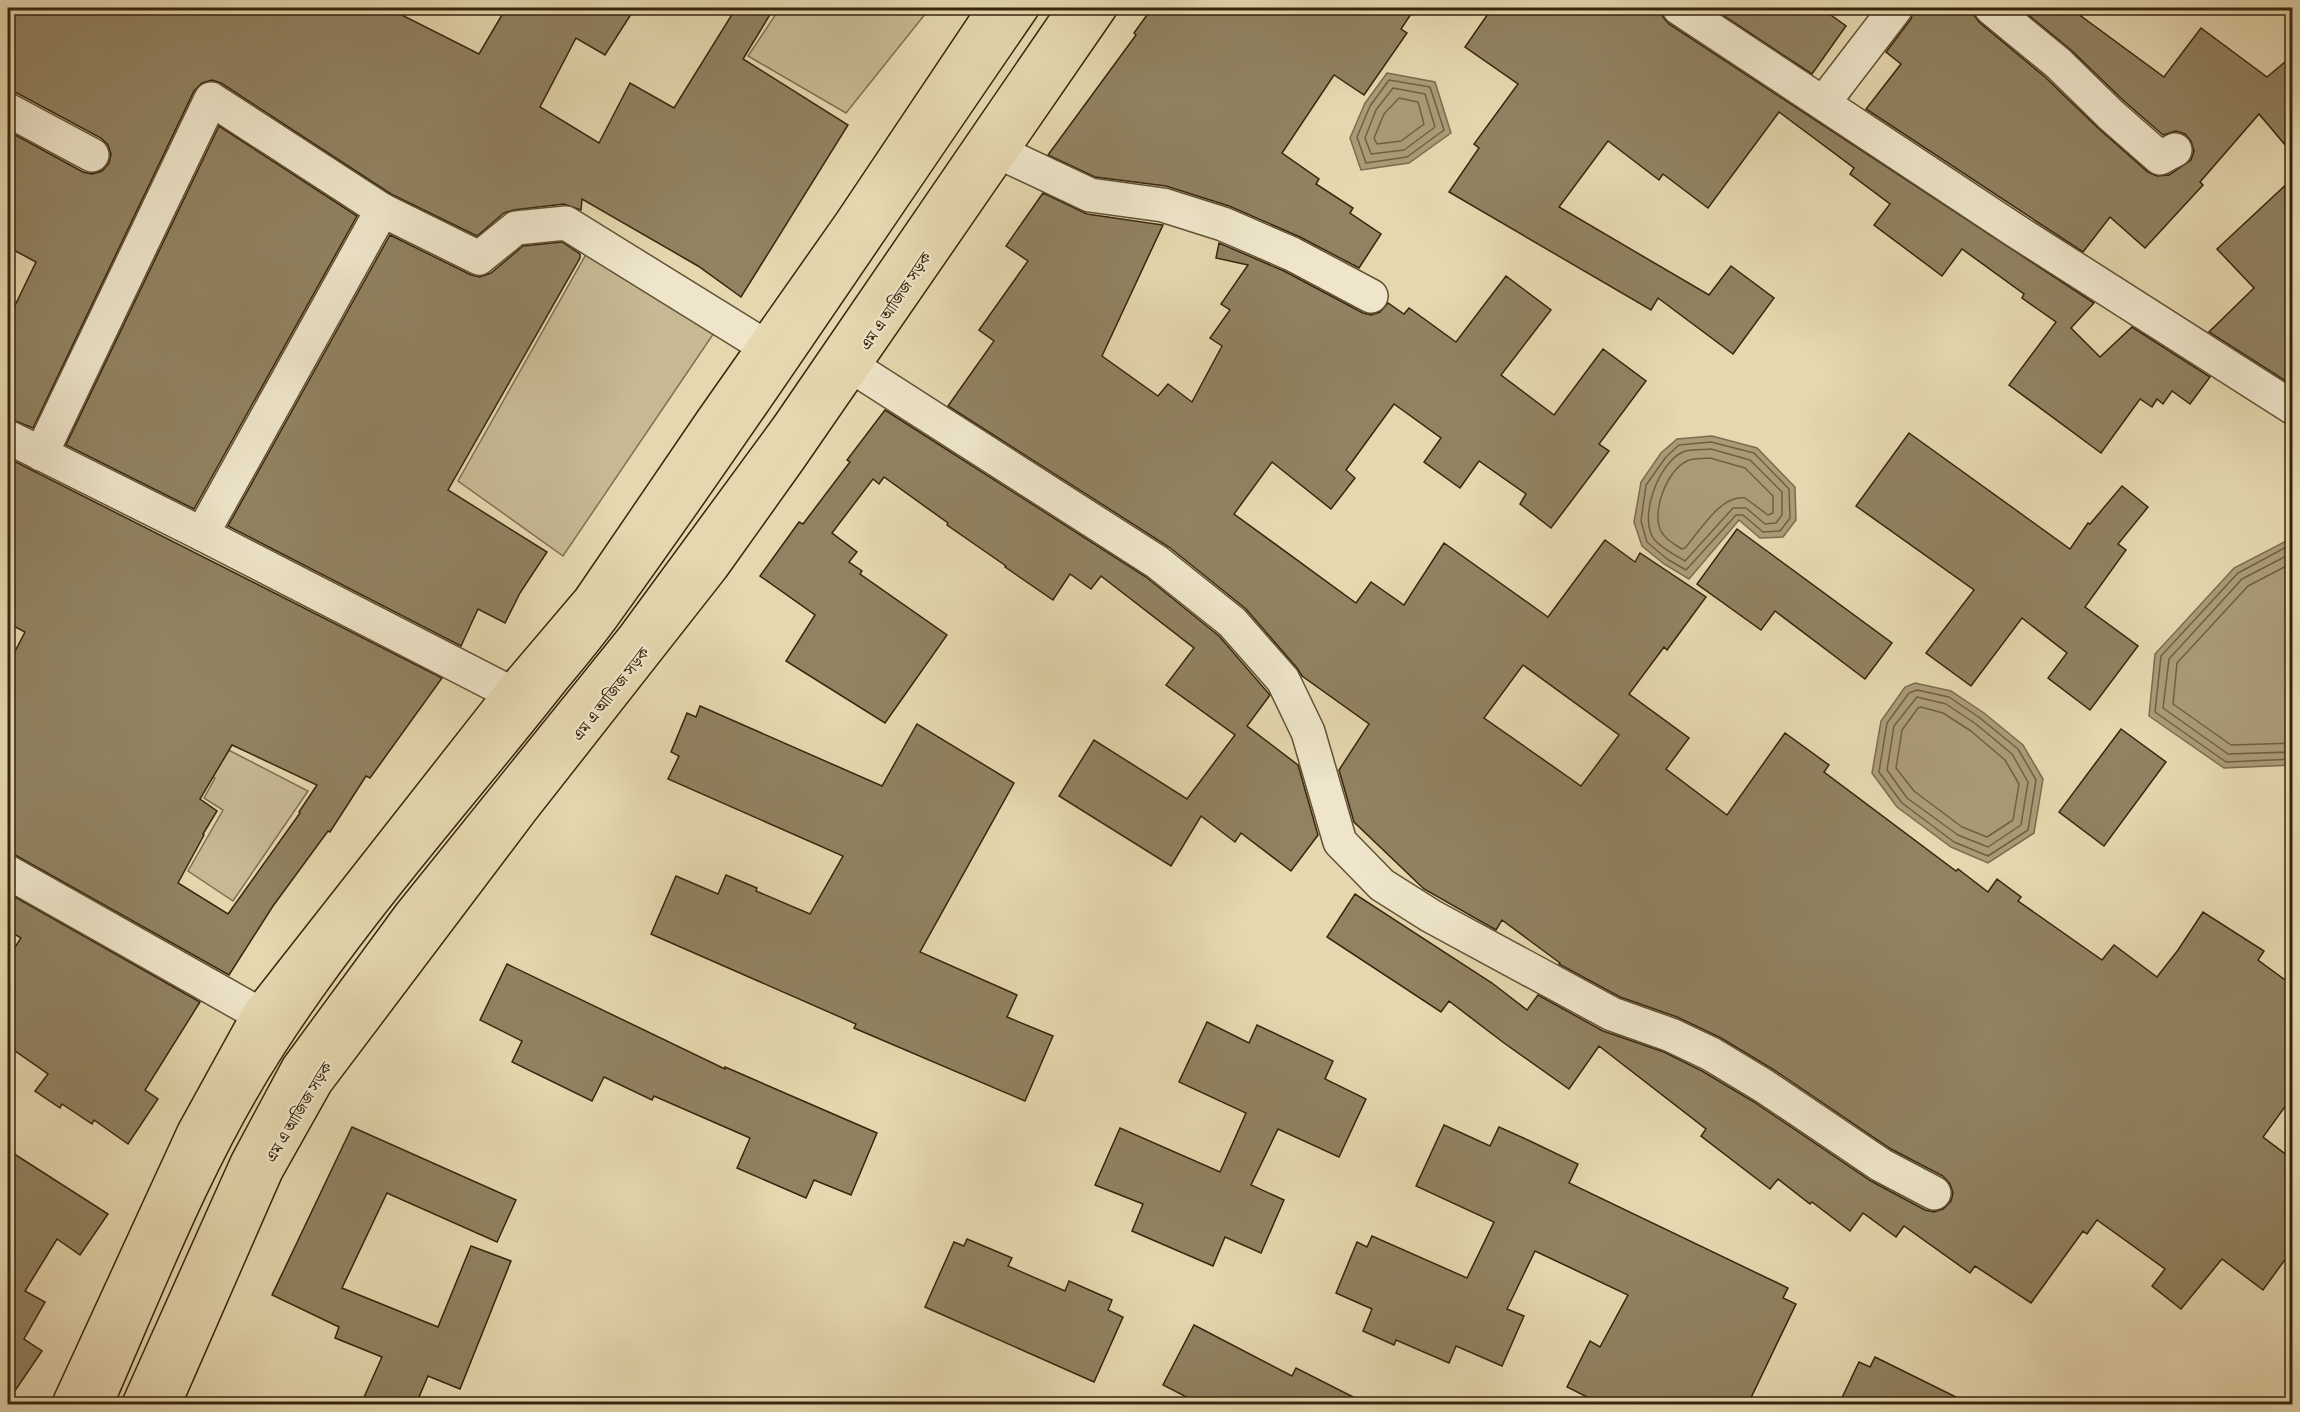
<svg xmlns="http://www.w3.org/2000/svg" width="2300" height="1412" font-family="Vollkorn,'Noto Serif Bengali',serif">
	<style>
		.green { fill: #c7b993; stroke: #7f7050; stroke-width: 1.5 }
		.water { fill: #aa9b77; stroke: #7c6c4d; stroke-width: 1.5 }
		.lines { fill: none; stroke-linecap: round; stroke-linejoin: round }
		.shore { stroke: #706042; stroke-width: 1.5 }
		.building { fill: #918261; stroke: #37260d; stroke-width: 1.5; fill-rule: evenodd }
		.minor-casing { stroke: #625235; stroke-width: 36 }
		.major-casing { stroke: #37260d; stroke-width: 36 }
		.highway-casing { stroke: #37260d; stroke-width: 36 }
		.minor { stroke: #eee5ca; stroke-width: 33 }
		.major { stroke: #e5d7ae; stroke-width: 33 }
		.highway { stroke: #e5d7ae; stroke-width: 33 }
		.labels { text-anchor: middle; dominant-baseline: central; stroke-width: 4.5; stroke-linejoin: round; paint-order: stroke }
		.street-label { font-size: 16px; fill: #37260d; stroke: #eee5ca }
	</style>
	<rect width="100%" height="100%" fill="#e5d7ae"/>
	<filter id="stains"><feTurbulence type="fractalNoise" baseFrequency=".00333" numOctaves="4"/><feColorMatrix values="0 0 0 0 .2 0 0 0 0 .09 0 0 0 0 .02 0 0 0 .5 -.17"/></filter>
	<radialGradient id="worn" r=".72"><stop offset=".6" stop-color="#630" stop-opacity="0"/><stop offset="1" stop-color="#630" stop-opacity=".3"/></radialGradient>
	<g class="green">
		<path d="M 780,8 L 930,8 L 846,113 L 748,56 Z"/>
		<path d="M 589,249 L 716,330 L 563,556 L 458,481 Z"/>
		<path d="M 211,741 L 308,791 L 233,901 L 188,871 L 223,810 L 204,798 L 215,778 L 196,766 Z"/>
	</g>
	<g class="water">
		<path d="M 1387,73 L 1435,82 L 1451,133 L 1409,163 L 1361,170 L 1350,138 L 1365,103 Z"/>
		<path d="M 1712,436 L 1757,448 L 1795,487 L 1796,520 L 1783,537 L 1760,538 L 1739,520 L 1689,579 L 1664,564 L 1642,546 L 1634,522 L 1641,482 L 1661,453 L 1677,439 Z"/>
		<path d="M 2292,538 L 2292,765 L 2224,768 L 2149,716 L 2155,654 L 2234,568 Z"/>
		<path d="M 1915,683 L 1951,691 L 1984,713 L 2023,745 L 2043,779 L 2034,833 L 1988,863 L 1951,847 L 1897,807 L 1872,773 L 1881,721 L 1905,687 Z"/>
	</g>
	<g class="lines">
		<g class="shore">
			<path d="M 1389,80 L 1430,87 L 1444,130 L 1407,157 L 1366,163 L 1357,137 L 1370,106 Z"/>
			<path d="M 1393,88 L 1425,94 L 1435,127 L 1404,150 L 1371,154 L 1365,138 L 1376,110 Z"/>
			<path d="M 1399,98 L 1418,102 L 1424,124 L 1401,141 L 1377,144 L 1374,138 L 1384,114 Z"/>
			<path d="M 1711,442 L 1754,453 L 1789,489 L 1790,518 L 1780,531 L 1763,532 L 1743,515 L 1736,515 L 1686,570 L 1667,559 L 1647,542 L 1641,521 L 1646,485 L 1666,457 L 1679,445 Z"/>
			<path d="M 1711,449 L 1750,460 L 1782,492 L 1782,515 L 1776,523 L 1765,524 L 1746,508 L 1733,508 L 1685,561 C 1675,555 1661,548 1654,539 C 1638,517 1659,462 1683,452 C 1690,449 1703,450 1711,449 Z"/>
			<path d="M 1710,458 L 1745,468 L 1773,496 L 1773,513 L 1768,515 L 1745,498 C 1721,494 1700,531 1685,548 L 1682,549 C 1675,545 1664,538 1661,531 C 1651,512 1667,470 1687,461 C 1693,458 1703,459 1710,458 Z"/>
			<path d="M 2292,544 L 2238,573 L 2161,656 L 2155,712 L 2226,762 L 2292,759"/>
			<path d="M 2292,553 L 2242,579 L 2169,659 L 2163,708 L 2228,754 L 2292,752"/>
			<path d="M 2292,563 L 2248,586 L 2177,663 L 2173,704 L 2231,745 L 2292,743"/>
			<path d="M 1917,690 L 1949,697 L 1980,718 L 2018,749 L 2036,780 L 2028,830 L 1988,856 L 1954,842 L 1902,803 L 1879,772 L 1887,723 L 1909,693 Z"/>
			<path d="M 1917,697 L 1946,704 L 1976,724 L 2012,754 L 2028,782 L 2021,825 L 1988,847 L 1958,835 L 1907,798 L 1887,770 L 1894,726 Z"/>
			<path d="M 1921,707 L 1943,713 L 1971,731 L 2005,760 L 2019,784 L 2013,820 L 1987,837 L 1962,827 L 1914,791 L 1896,768 L 1902,730 L 1918,708 Z"/>
		</g>
	</g>
	<g class="building">
		<path d="M 8,8 L 388,8 L 479,54 L 506,8 L 635,8 L 605,55 L 576,38 L 540,107 L 599,143 L 630,83 L 674,108 L 736,8 L 774,8 L 743,59 L 848,125 L 741,297 L 698,266 L 582,199 L 581,210 L 564,204 L 513,210 L 504,213 L 477,236 L 391,194 L 221,83 L 212,80 L 202,83 L 194,91 L 33,428 L 8,418 L 8,320 L 36,262 L 8,247 L 8,131 L 83,172 L 92,174 L 102,171 L 109,163 L 111,154 L 108,145 L 101,138 L 17,93 L 8,91 Z"/>
		<path d="M 1152,8 L 1415,8 L 1401,29 L 1407,33 L 1364,95 L 1334,75 L 1282,153 L 1319,179 L 1316,184 L 1353,208 L 1350,213 L 1381,234 L 1359,268 L 1300,237 L 1229,206 L 1166,186 L 1095,177 L 1048,155 L 1136,35 L 1134,33 Z"/>
		<path d="M 1492,8 L 1660,8 L 1663,17 L 1669,24 L 2094,303 L 2071,328 L 2100,357 L 2132,327 L 2210,377 L 2190,404 L 2172,391 L 2163,404 L 2157,399 L 2152,407 L 2140,399 L 2101,453 L 2009,385 L 2056,322 L 2022,298 L 2024,294 L 1962,249 L 1942,276 L 1874,225 L 1890,204 L 1850,174 L 1854,168 L 1779,112 L 1708,208 L 1663,174 L 1659,180 L 1608,141 L 1559,207 L 1709,295 L 1731,266 L 1774,298 L 1733,354 L 1658,298 L 1651,310 L 1449,192 L 1479,148 L 1474,144 L 1518,84 L 1465,47 Z"/>
		<path d="M 1712,8 L 1821,8 L 1846,26 L 1812,74 Z"/>
		<path d="M 1914,8 L 1973,8 L 1974,15 L 1979,22 L 2045,77 L 2098,128 L 2148,172 L 2157,176 L 2169,175 L 2191,160 L 2194,151 L 2191,141 L 2185,134 L 2176,131 L 2163,135 L 2124,101 L 2071,50 L 2020,8 L 2070,8 L 2164,77 L 2201,28 L 2267,77 L 2292,56 L 2292,153 L 2259,114 L 2200,182 L 2203,185 L 2145,248 L 2110,217 L 2083,252 L 1866,109 L 1901,64 L 1886,52 L 1911,19 Z"/>
		<path d="M 219,126 L 357,216 L 194,509 L 66,445 Z"/>
		<path d="M 2292,179 L 2292,385 L 2209,332 L 2254,288 L 2217,249 Z"/>
		<path d="M 1043,193 L 1087,214 L 1163,225 L 1102,356 L 1158,396 L 1168,384 L 1192,402 L 1222,346 L 1210,338 L 1230,310 L 1221,304 L 1248,265 L 1216,258 L 1219,243 L 1284,271 L 1363,313 L 1371,315 L 1380,312 L 1388,303 L 1404,314 L 1409,308 L 1456,342 L 1506,276 L 1551,310 L 1501,375 L 1554,415 L 1603,349 L 1646,381 L 1599,444 L 1609,451 L 1551,528 L 1520,504 L 1526,494 L 1479,461 L 1460,488 L 1424,462 L 1441,438 L 1394,404 L 1346,470 L 1355,478 L 1331,509 L 1272,462 L 1234,514 L 1356,603 L 1371,582 L 1404,605 L 1444,543 L 1548,617 L 1605,540 L 1635,562 L 1640,553 L 1706,597 L 1667,650 L 1664,647 L 1629,694 L 1689,738 L 1666,769 L 1727,815 L 1785,733 L 1829,765 L 1824,772 L 1956,871 L 1958,869 L 1988,892 L 1997,879 L 2021,897 L 2018,901 L 2102,960 L 2114,945 L 2157,977 L 2178,950 L 2203,912 L 2264,951 L 2258,960 L 2292,985 L 2292,1097 L 2263,1137 L 2292,1159 L 2292,1250 L 2263,1290 L 2222,1259 L 2181,1309 L 2152,1286 L 2165,1269 L 2097,1220 L 2087,1234 L 2083,1231 L 2031,1303 L 1975,1266 L 1970,1273 L 1904,1226 L 1896,1237 L 1863,1213 L 1850,1231 L 1812,1202 L 1810,1204 L 1778,1179 L 1770,1189 L 1701,1136 L 1706,1129 L 1599,1046 L 1569,1089 L 1504,1043 L 1449,1001 L 1441,1012 L 1327,937 L 1355,894 L 1492,983 L 1527,1010 L 1538,995 L 1603,1031 L 1664,1052 L 1702,1071 L 1754,1102 L 1871,1181 L 1925,1210 L 1934,1212 L 1943,1209 L 1951,1201 L 1953,1193 L 1950,1184 L 1943,1176 L 1891,1149 L 1774,1070 L 1721,1038 L 1677,1017 L 1620,997 L 1559,964 L 1560,963 L 1502,920 L 1496,930 L 1424,889 L 1354,822 L 1339,770 L 1369,724 L 1302,676 L 1297,668 L 1246,609 L 1169,547 L 948,406 L 994,341 L 979,330 L 1028,261 L 1006,246 ZM 1523,665 L 1619,735 L 1581,786 L 1484,718 Z"/>
		<path d="M 390,235 L 471,275 L 480,277 L 491,273 L 523,246 L 562,242 L 580,254 L 580,258 L 448,490 L 547,552 L 520,593 L 505,623 L 478,609 L 461,646 L 228,526 Z"/>
		<path d="M 885,410 L 1146,577 L 1219,636 L 1270,695 L 1247,726 L 1298,765 L 1318,835 L 1291,871 L 1241,833 L 1235,842 L 1201,816 L 1171,866 L 1059,796 L 1094,740 L 1187,799 L 1235,735 L 1166,685 L 1194,648 L 1101,576 L 1091,589 L 1070,574 L 1053,600 L 1005,567 L 1006,566 L 947,525 L 948,523 L 884,477 L 879,484 L 873,479 L 832,533 L 857,552 L 849,562 L 862,571 L 860,574 L 947,635 L 885,723 L 786,661 L 815,615 L 760,576 L 799,522 L 803,524 L 850,462 L 847,460 Z"/>
		<path d="M 1909,433 L 2070,549 L 2088,523 L 2090,524 L 2122,486 L 2148,507 L 2118,544 L 2126,550 L 2085,607 L 2138,646 L 2090,710 L 2048,678 L 2067,653 L 2022,618 L 1971,686 L 1926,653 L 1974,590 L 1856,506 Z"/>
		<path d="M 8,458 L 442,678 L 370,778 L 366,776 L 330,832 L 328,831 L 273,906 L 229,975 L 17,856 L 8,853 L 8,665 L 25,632 L 8,623 ZM 232,745 L 317,785 L 299,812 L 300,813 L 228,914 L 178,883 L 204,835 L 203,834 L 217,811 L 200,799 Z"/>
		<path d="M 1737,529 L 1892,643 L 1865,679 L 1775,611 L 1761,630 L 1697,584 Z"/>
		<path d="M 700,706 L 882,786 L 917,724 L 1014,783 L 920,952 L 1017,995 L 1007,1017 L 1053,1036 L 1025,1101 L 854,1028 L 856,1024 L 651,934 L 676,876 L 718,894 L 726,875 L 757,888 L 756,891 L 810,914 L 843,856 L 668,779 L 679,756 L 671,752 L 687,713 L 696,717 Z"/>
		<path d="M 2121,729 L 2166,762 L 2104,846 L 2059,812 Z"/>
		<path d="M 8,893 L 200,1002 L 145,1090 L 158,1099 L 128,1144 L 94,1120 L 92,1124 L 62,1104 L 60,1108 L 35,1091 L 48,1074 L 8,1046 L 8,958 L 21,938 L 8,930 Z"/>
		<path d="M 507,964 L 725,1069 L 725,1067 L 877,1133 L 851,1195 L 814,1180 L 806,1198 L 737,1168 L 750,1138 L 654,1096 L 652,1100 L 604,1077 L 592,1101 L 512,1062 L 522,1041 L 480,1020 Z"/>
		<path d="M 1207,1022 L 1249,1043 L 1257,1025 L 1333,1061 L 1325,1079 L 1366,1099 L 1339,1157 L 1278,1129 L 1251,1185 L 1284,1200 L 1261,1253 L 1225,1237 L 1213,1266 L 1132,1231 L 1143,1204 L 1095,1185 L 1120,1128 L 1220,1172 L 1246,1113 L 1179,1082 Z"/>
		<path d="M 1444,1125 L 1490,1146 L 1499,1127 L 1530,1141 L 1578,1164 L 1569,1183 L 1788,1288 L 1783,1298 L 1796,1304 L 1748,1404 L 1601,1404 L 1567,1387 L 1590,1341 L 1600,1347 L 1628,1295 L 1535,1251 L 1507,1309 L 1524,1316 L 1502,1366 L 1456,1346 L 1449,1363 L 1396,1340 L 1394,1345 L 1363,1331 L 1372,1309 L 1336,1293 L 1357,1242 L 1367,1247 L 1372,1236 L 1467,1278 L 1494,1222 L 1416,1186 Z"/>
		<path d="M 352,1127 L 516,1200 L 497,1242 L 387,1193 L 342,1288 L 438,1327 L 471,1246 L 511,1261 L 460,1389 L 428,1376 L 416,1404 L 361,1404 L 382,1357 L 335,1338 L 339,1327 L 272,1295 Z"/>
		<path d="M 8,1150 L 108,1214 L 80,1255 L 57,1239 L 25,1291 L 45,1302 L 24,1339 L 42,1351 L 8,1401 Z"/>
		<path d="M 967,1239 L 1012,1258 L 1008,1266 L 1065,1291 L 1069,1281 L 1112,1300 L 1108,1310 L 1123,1317 L 1094,1382 L 925,1307 L 954,1242 L 964,1246 Z"/>
		<path d="M 1194,1325 L 1292,1376 L 1296,1368 L 1367,1404 L 1200,1404 L 1163,1385 Z"/>
		<path d="M 1875,1357 L 1970,1404 L 1839,1404 L 1859,1362 L 1870,1367 Z"/>
	</g>
	<g class="lines">
		<g class="minor-casing">
			<g id="minor">
				<path d="M 1679,8 L 2016,231 L 2292,407"/>
				<path d="M 1991,8 L 2058,63 L 2111,115 L 2160,158 L 2175,150"/>
				<path d="M 1824,102 L 1896,8"/>
				<path d="M 8,110 L 92,155"/>
				<path d="M 999,152 L 1090,195 L 1163,205 L 1223,224 L 1292,254 L 1371,296"/>
				<path d="M 853,367 L 1157,562 L 1232,622 L 1283,680 L 1308,732 L 1340,842 L 1382,885 L 1431,916 L 1612,1014 L 1671,1035 L 1711,1054 L 1764,1086 L 1881,1165 L 1934,1193"/>
				<path d="M 8,437 L 202,534 L 511,693"/>
				<path d="M 41,454 L 211,99 L 382,210 L 479,258 L 516,228 L 566,223 L 766,347"/>
				<path d="M 202,534 L 382,210"/>
				<path d="M 8,872 L 259,1014"/>
			</g>
		</g>
		<g class="major-casing">
			<g id="major">
				<path d="M 69,1404 L 194,1132 L 259,1014 L 511,693 L 590,600 L 712,421 L 851,223 L 995,8"/>
				<path d="M 164,1404 L 266,1171 L 316,1082 L 522,809 L 712,567 L 789,459 L 1100,8"/>
			</g>
		</g>
		<g class="highway-casing">
			<g id="highway">
				<path d="M 96,1404 C 148,1285 197,1157 268,1047 C 350,919 453,805 547,686 C 568,660 591,634 610,606 C 751,410 885,207 1022,8"/>
				<path d="M 139,1404 L 247,1163 L 298,1068 L 411,914 L 635,636 L 789,426 L 1075,8"/>
			</g>
		</g>
		<use href="#minor" class="minor"/>
		<use href="#major" class="major"/>
		<use href="#highway" class="highway"/>
	</g>
	<g class="labels">
		<g class="street-label">
			<text transform="translate(897 302) rotate(-56)">এম এ আজিজ সড়ক</text>
			<text transform="translate(612 695) rotate(-52)">এম এ আজিজ সড়ক</text>
			<text transform="translate(300 1113) rotate(-59)">এম এ আজিজ সড়ক</text>
		</g>
	</g>
	<rect width="2300" height="1412" fill="none" stroke="#e5d7ae" stroke-width="30"/>
	<rect x="9" y="9" width="2282" height="1394" fill="none" stroke="#37260d" stroke-width="3"/>
	<rect x="15" y="15" width="2270" height="1382" fill="none" stroke="#37260d" stroke-width="1.5"/>
	<rect width="100%" height="100%" filter="url(#stains)"/>
	<rect width="100%" height="100%" fill="url(#worn)"/>
</svg>
